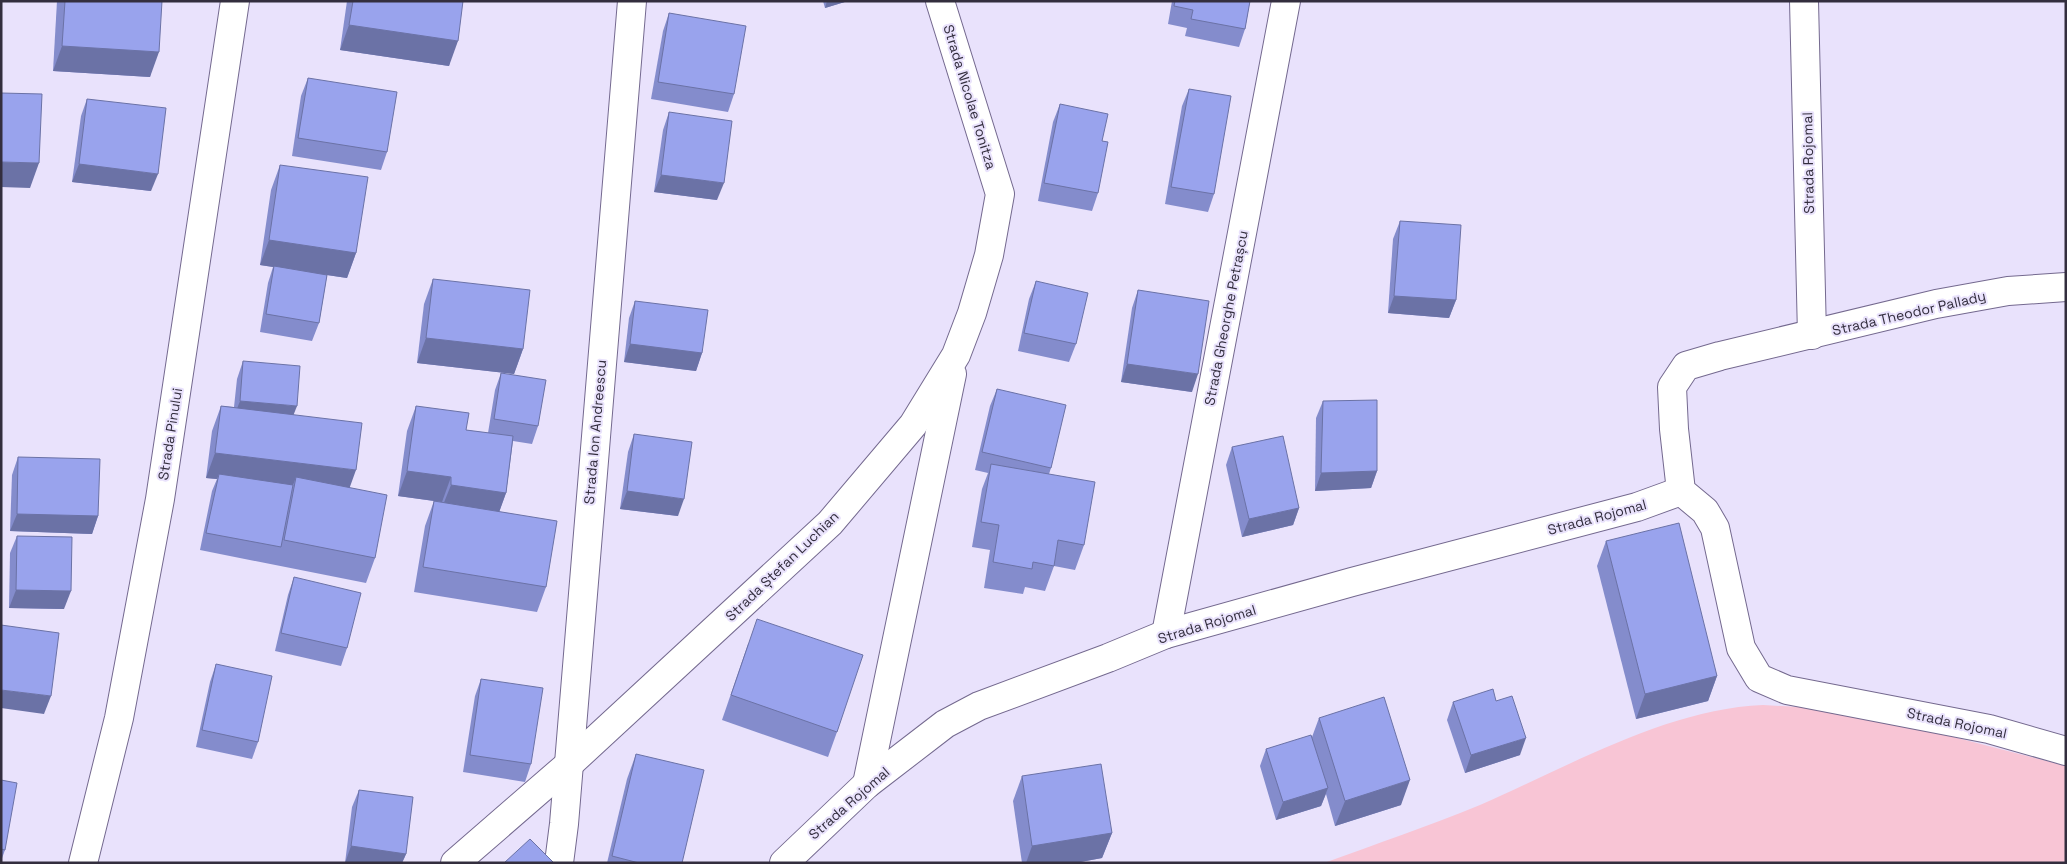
<svg xmlns="http://www.w3.org/2000/svg" width="2067" height="864" font-family="'Space Grotesk',sans-serif">
	<style>
		.green { fill: #f8c5d5 }
		.lines { fill: none; stroke-linecap: round; stroke-linejoin: round }
		.street-casing { stroke: #74698f; stroke-width: 30 }
		.street { stroke: #fff; stroke-width: 28 }
		.wall { fill: #848ccc }
		.shaded-wall { fill: #6b72a6 }
		.building { fill: #99a3ed; stroke: #6b72a6 }
		.labels { text-anchor: middle; dominant-baseline: central; stroke-width: 4; stroke-linejoin: round; paint-order: stroke }
		.street-label { font-size: 14px; fill: #332e3e; stroke: #e9e2fc }
	</style>
	<rect width="100%" height="100%" fill="#e9e2fc"/>
	<path class="green" d="M 1763,705 L 1849,710 L 2066,766 L 2066,863 L 1324,863 C 1376,844 1429,826 1480,805 C 1568,767 1666,709 1763,705 Z"/>
	<g class="lines">
		<g class="street-casing">
			<g id="street">
				<path d="M 1804,1 L 1812,335"/>
				<path d="M 2066,287 L 2008,291 L 1936,304 L 1720,356 L 1686,366 L 1672,387 L 1674,429 L 1681,491 L 1705,511 L 1715,528 L 1741,648 L 1759,678 L 1787,690 L 1989,729 L 2066,751"/>
				<path d="M 1166,634 L 1286,1"/>
				<path d="M 867,784 L 952,374"/>
				<path d="M 83,863 L 119,718 L 160,499 L 235,1"/>
				<path d="M 455,863 L 567,766 L 830,523 L 913,425 L 956,355 L 972,313 L 989,255 L 1000,194 L 940,1"/>
				<path d="M 559,863 L 564,824 L 632,1"/>
				<path d="M 784,863 L 867,784 L 945,724 L 979,706 L 1108,658 L 1166,634 L 1352,582 L 1637,507 L 1681,491"/>
			</g>
		</g>
		<use href="#street" class="street"/>
	</g>
	<g class="wall">
		<path d="M 57,1 L 162,1 L 150,77 L 53,71 Z"/>
		<path d="M 347,1 L 463,1 L 449,66 L 340,50 Z"/>
		<path d="M 823,1 L 848,1 L 825,8 Z"/>
		<path d="M 1172,1 L 1250,1 L 1245,29 L 1239,47 L 1185,36 L 1187,28 L 1168,24 Z"/>
		<path d="M 669,13 L 734,94 L 728,112 L 651,99 L 663,31 Z"/>
		<path d="M 308,78 L 387,152 L 381,170 L 292,156 L 301,96 Z"/>
		<path d="M 1189,89 L 1214,194 L 1208,212 L 1165,204 L 1182,106 Z"/>
		<path d="M 87,99 L 151,191 L 72,182 L 81,116 Z"/>
		<path d="M 1060,104 L 1102,141 L 1098,193 L 1092,211 L 1038,201 L 1053,122 Z"/>
		<path d="M 669,112 L 717,200 L 654,192 L 663,130 Z"/>
		<path d="M 280,165 L 356,253 L 347,278 L 327,275 L 319,323 L 312,341 L 260,332 L 268,283 L 273,267 L 260,265 L 271,190 Z"/>
		<path d="M 1400,221 L 1456,300 L 1449,318 L 1388,313 L 1393,239 Z"/>
		<path d="M 433,279 L 523,349 L 514,374 L 417,363 L 424,304 Z"/>
		<path d="M 1036,281 L 1076,344 L 1069,362 L 1018,351 L 1029,299 Z"/>
		<path d="M 1138,290 L 1192,392 L 1121,382 L 1132,308 Z"/>
		<path d="M 635,301 L 702,353 L 696,371 L 624,362 L 629,318 Z"/>
		<path d="M 243,361 L 294,415 L 350,488 L 375,558 L 366,583 L 200,550 L 212,491 L 217,479 L 206,478 L 212,431 L 221,406 L 234,407 L 237,379 Z"/>
		<path d="M 501,373 L 538,426 L 532,444 L 513,441 L 506,493 L 499,512 L 546,587 L 537,612 L 414,592 L 425,526 L 434,501 L 398,496 L 407,431 L 416,406 L 466,430 L 488,433 L 495,390 Z"/>
		<path d="M 997,389 L 1051,468 L 1049,474 L 1084,545 L 1075,570 L 1054,566 L 1045,591 L 1025,587 L 1023,594 L 984,588 L 990,550 L 972,547 L 982,489 L 988,473 L 975,470 L 990,406 Z"/>
		<path d="M 1323,401 L 1377,471 L 1371,488 L 1315,491 L 1316,418 Z"/>
		<path d="M 634,434 L 678,516 L 620,509 L 628,452 Z"/>
		<path d="M 1232,447 L 1299,508 L 1293,525 L 1242,537 L 1226,465 Z"/>
		<path d="M 18,457 L 98,516 L 92,534 L 10,531 L 12,475 Z"/>
		<path d="M 17,536 L 64,609 L 9,608 L 10,553 Z"/>
		<path d="M 1606,541 L 1717,676 L 1708,701 L 1636,719 L 1597,566 Z"/>
		<path d="M 294,577 L 347,648 L 341,666 L 275,651 L 288,595 Z"/>
		<path d="M 748,644 L 837,732 L 828,757 L 722,720 Z"/>
		<path d="M 216,664 L 258,742 L 252,759 L 196,747 L 210,682 Z"/>
		<path d="M 481,679 L 531,764 L 525,782 L 463,772 L 475,696 Z"/>
		<path d="M 1496,701 L 1520,755 L 1465,773 L 1447,720 L 1453,702 Z"/>
		<path d="M 1319,718 L 1401,805 L 1335,826 L 1326,794 L 1321,806 L 1276,820 L 1260,766 L 1266,749 L 1312,737 Z"/>
		<path d="M 636,754 L 682,863 L 607,863 L 627,779 Z"/>
		<path d="M 1022,776 L 1112,833 L 1102,858 L 1075,863 L 1022,863 L 1013,801 Z"/>
		<path d="M 1,780 L 5,850 L 1,861 Z"/>
		<path d="M 359,790 L 406,854 L 402,863 L 345,863 L 352,807 Z"/>
	</g>
	<g class="shaded-wall">
		<path d="M 827,1 L 848,1 L 825,8 Z"/>
		<path d="M 349,25 L 458,41 L 449,66 L 340,50 Z"/>
		<path d="M 62,46 L 159,52 L 150,77 L 53,71 Z"/>
		<path d="M 1,162 L 39,163 L 30,188 L 1,187 Z"/>
		<path d="M 79,164 L 158,174 L 151,191 L 72,182 Z"/>
		<path d="M 661,175 L 724,183 L 717,200 L 654,192 Z"/>
		<path d="M 269,240 L 356,253 L 347,278 L 260,265 Z"/>
		<path d="M 1394,296 L 1456,300 L 1449,318 L 1388,313 Z"/>
		<path d="M 426,338 L 523,349 L 514,374 L 417,363 Z"/>
		<path d="M 630,344 L 702,353 L 696,371 L 624,362 Z"/>
		<path d="M 1127,364 L 1198,374 L 1192,392 L 1121,382 Z"/>
		<path d="M 240,401 L 297,406 L 290,424 L 233,419 Z"/>
		<path d="M 215,453 L 356,470 L 347,495 L 296,477 L 292,488 L 219,474 L 217,479 L 206,478 Z"/>
		<path d="M 407,471 L 451,477 L 442,502 L 398,496 Z"/>
		<path d="M 1377,471 L 1371,488 L 1315,491 L 1321,473 Z"/>
		<path d="M 451,485 L 506,493 L 497,518 L 441,510 Z"/>
		<path d="M 627,491 L 684,499 L 678,516 L 620,509 Z"/>
		<path d="M 1299,508 L 1293,525 L 1242,537 L 1249,519 Z"/>
		<path d="M 17,514 L 98,516 L 92,534 L 10,531 Z"/>
		<path d="M 16,590 L 71,591 L 64,609 L 9,608 Z"/>
		<path d="M 1717,676 L 1708,701 L 1636,719 L 1645,694 Z"/>
		<path d="M 1,690 L 51,696 L 44,714 L 1,708 Z"/>
		<path d="M 1526,738 L 1520,755 L 1465,773 L 1471,755 Z"/>
		<path d="M 1410,780 L 1401,805 L 1335,826 L 1345,801 Z"/>
		<path d="M 1328,788 L 1321,806 L 1276,820 L 1283,802 Z"/>
		<path d="M 1112,833 L 1102,858 L 1075,863 L 1026,863 L 1032,846 Z"/>
		<path d="M 351,846 L 406,854 L 402,863 L 345,863 Z"/>
	</g>
	<g class="building">
		<path d="M 65,1 L 162,1 L 159,52 L 62,46 Z"/>
		<path d="M 353,1 L 463,1 L 458,41 L 349,25 Z"/>
		<path d="M 1175,1 L 1250,1 L 1245,29 L 1191,19 L 1193,10 L 1174,6 Z"/>
		<path d="M 669,13 L 746,26 L 734,94 L 658,82 Z"/>
		<path d="M 308,78 L 397,92 L 387,152 L 298,138 Z"/>
		<path d="M 1189,89 L 1231,96 L 1214,194 L 1171,187 Z"/>
		<path d="M 1,93 L 42,94 L 39,163 L 1,162 Z"/>
		<path d="M 87,99 L 166,108 L 158,174 L 79,164 Z"/>
		<path d="M 1060,104 L 1108,114 L 1102,141 L 1108,142 L 1098,193 L 1044,183 Z"/>
		<path d="M 669,112 L 732,121 L 724,183 L 661,175 Z"/>
		<path d="M 280,165 L 368,177 L 356,253 L 269,240 Z"/>
		<path d="M 1400,221 L 1461,225 L 1456,300 L 1394,296 Z"/>
		<path d="M 274,266 L 327,275 L 319,323 L 266,314 Z"/>
		<path d="M 433,279 L 530,290 L 523,349 L 426,338 Z"/>
		<path d="M 1036,281 L 1088,293 L 1076,344 L 1024,333 Z"/>
		<path d="M 1138,290 L 1209,301 L 1198,374 L 1127,364 Z"/>
		<path d="M 635,301 L 708,310 L 702,353 L 630,344 Z"/>
		<path d="M 243,361 L 300,366 L 297,406 L 240,401 Z"/>
		<path d="M 501,373 L 546,380 L 538,426 L 494,419 Z"/>
		<path d="M 997,389 L 1066,405 L 1051,468 L 982,452 Z"/>
		<path d="M 1377,400 L 1377,471 L 1321,473 L 1323,401 Z"/>
		<path d="M 221,406 L 362,423 L 356,470 L 215,453 Z"/>
		<path d="M 416,406 L 469,413 L 466,430 L 513,436 L 506,493 L 451,485 L 451,477 L 407,471 Z"/>
		<path d="M 634,434 L 692,442 L 684,499 L 627,491 Z"/>
		<path d="M 1283,436 L 1299,508 L 1249,519 L 1232,447 Z"/>
		<path d="M 18,457 L 100,459 L 98,516 L 17,514 Z"/>
		<path d="M 991,464 L 1095,482 L 1084,545 L 1058,540 L 1054,566 L 1033,562 L 1032,569 L 993,562 L 999,525 L 981,522 Z"/>
		<path d="M 219,474 L 293,485 L 281,547 L 206,533 Z"/>
		<path d="M 296,477 L 387,495 L 375,558 L 284,540 Z"/>
		<path d="M 434,501 L 557,521 L 546,587 L 423,567 Z"/>
		<path d="M 1679,523 L 1717,676 L 1645,694 L 1606,541 Z"/>
		<path d="M 17,536 L 72,537 L 71,591 L 16,590 Z"/>
		<path d="M 294,577 L 361,593 L 347,648 L 281,633 Z"/>
		<path d="M 757,619 L 863,655 L 837,732 L 731,695 Z"/>
		<path d="M 1,625 L 59,633 L 51,696 L 1,690 Z"/>
		<path d="M 216,664 L 272,676 L 258,742 L 202,730 Z"/>
		<path d="M 481,679 L 543,688 L 531,764 L 470,755 Z"/>
		<path d="M 1493,689 L 1496,701 L 1512,696 L 1526,738 L 1471,755 L 1453,702 Z"/>
		<path d="M 1384,697 L 1410,780 L 1345,801 L 1319,718 Z"/>
		<path d="M 1311,735 L 1328,788 L 1283,802 L 1266,749 Z"/>
		<path d="M 636,754 L 704,770 L 682,863 L 639,863 L 612,856 Z"/>
		<path d="M 1101,764 L 1112,833 L 1032,846 L 1022,776 Z"/>
		<path d="M 1,780 L 17,783 L 5,850 L 1,849 Z"/>
		<path d="M 359,790 L 413,797 L 406,854 L 351,846 Z"/>
		<path d="M 530,839 L 554,863 L 504,863 Z"/>
	</g>
	<g class="labels">
		<g class="street-label">
			<text transform="translate(970 97) rotate(73)">Strada Nicolae Tonitza</text>
			<text transform="translate(1808 163) rotate(-91)">Strada Rojomal</text>
			<text transform="translate(1909 313) rotate(-13)">Strada Theodor Pallady</text>
			<text transform="translate(1226 318) rotate(-79)">Strada Gheorghe Petrașcu</text>
			<text transform="translate(595 432) rotate(-85)">Strada Ion Andreescu</text>
			<text transform="translate(170 434) rotate(-81)">Strada Pinului</text>
			<text transform="translate(1597 517) rotate(-15)">Strada Rojomal</text>
			<text transform="translate(782 566) rotate(-44)">Strada Ștefan Luchian</text>
			<text transform="translate(1207 624) rotate(-17)">Strada Rojomal</text>
			<text transform="translate(1957 723) rotate(12)">Strada Rojomal</text>
			<text transform="translate(849 803) rotate(-41)">Strada Rojomal</text>
		</g>
	</g>
	<rect width="2067" height="864" fill="none" stroke="#332e3e" stroke-width="5"/>
</svg>
